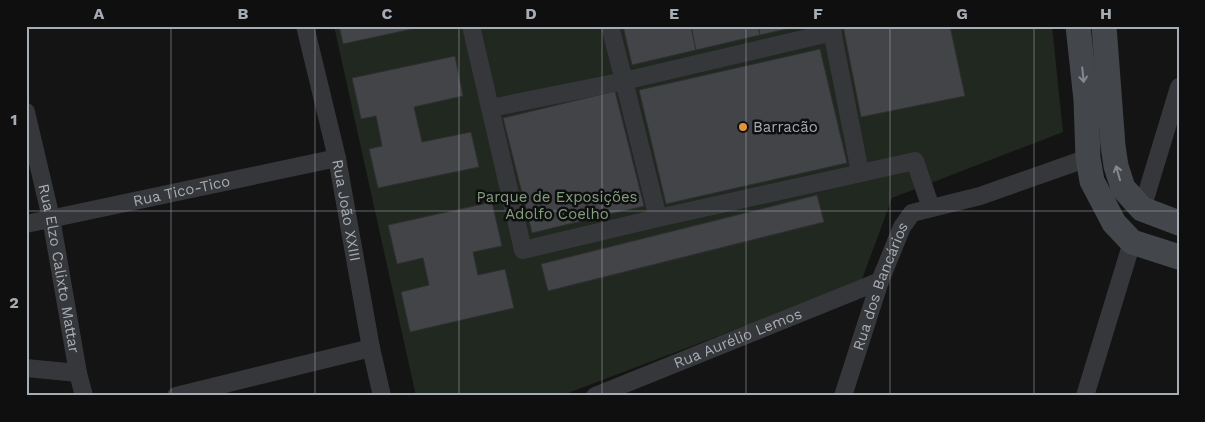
<svg xmlns="http://www.w3.org/2000/svg" width="1205" height="422" font-family="'Work Sans',sans-serif">
	<style>
		.green { fill: #212820 }
		.building { fill: #434448; stroke: #2e2f31 }
		.lines { fill: none; stroke-linecap: round; stroke-linejoin: round }
		.minor { stroke: #35373a; stroke-width: 18 }
		.secondary { stroke: #43464a; stroke-width: 25 }
		.oneway { stroke: #848990 }
		.grid { fill: none; stroke: #a7adb5; stroke-width: 1; stroke-opacity: 0.55 }
		.poi-dot { fill: #e29340; stroke: #0f0f10; stroke-width: 2 }
		.labels { text-anchor: middle; dominant-baseline: central; stroke-width: 5; stroke-linejoin: round; paint-order: stroke }
		.poi-label { font-size: 15px; fill: #a7adb5; stroke: #0f0f10; text-anchor: start }
		.street-label { font-size: 15px; fill: #a7adb5; stroke: #0f0f10 }
		.park-label { font-size: 15px; fill: #829e7f; stroke: #0f0f10 }
		.neatline { fill: none; stroke: #a7adb5; stroke-width: 2 }
		.grid-label { font-size: 16px; text-anchor: middle; font-weight: bold; fill: #a7adb5 }
	</style>
	<rect width="100%" height="100%" fill="#141415"/>
	<path class="green" d="M 334,26 L 1052,26 L 1063,132 L 892,198 L 861,282 L 560,396 L 416,396 Z"/>
	<g class="building">
		<path d="M 339,26 L 426,26 L 343,44 Z"/>
		<path d="M 623,26 L 691,26 L 696,50 L 632,65 Z"/>
		<path d="M 691,26 L 758,26 L 760,35 L 696,50 Z"/>
		<path d="M 758,26 L 800,26 L 760,35 Z"/>
		<path d="M 843,26 L 950,26 L 965,96 L 861,117 Z"/>
		<path d="M 820,49 L 847,163 L 666,204 L 639,90 Z"/>
		<path d="M 455,56 L 463,96 L 414,107 L 422,142 L 471,132 L 479,167 L 378,188 L 369,149 L 382,146 L 376,116 L 361,119 L 352,78 Z"/>
		<path d="M 615,91 L 644,206 L 532,233 L 503,118 Z"/>
		<path d="M 817,195 L 824,222 L 548,291 L 541,264 Z"/>
		<path d="M 492,202 L 502,246 L 473,252 L 478,275 L 505,269 L 514,308 L 410,332 L 401,292 L 429,285 L 423,258 L 397,264 L 388,225 Z"/>
	</g>
	<g class="lines">
		<g class="minor">
			<path id="s1" d="M 305,26 L 337,158 L 371,348 L 382,396"/>
			<path d="M 471,26 L 523,250 L 658,218 L 624,81 L 491,108"/>
			<path d="M 610,26 L 624,81 L 833,32"/>
			<path d="M 831,26 L 860,172"/>
			<path id="s2" d="M 26,112 L 51,218 L 78,373 L 84,396"/>
			<path d="M 1142,209 L 1179,87"/>
			<path d="M 658,218 L 915,161 L 931,208"/>
			<path id="s3" d="M 26,224 L 337,158"/>
			<path d="M 26,368 L 78,373"/>
			<path d="M 176,396 L 371,348"/>
			<path id="s4" d="M 595,396 L 880,281"/>
			<path id="s5" d="M 843,396 L 880,281 L 902,227 L 912,213 L 980,196 L 1088,158"/>
			<path d="M 1085,396 L 1132,242"/>
		</g>
		<g class="secondary">
			<path d="M 1078,26 L 1086,100 L 1088,158 L 1092,181 L 1114,223 L 1132,242 L 1179,257"/>
			<path d="M 1104,26 L 1113,146 L 1116,166 L 1123,188 L 1142,209 L 1179,223"/>
		</g>
	</g>
	<defs><path id="oneway-shaft" d="M-6 0H5M1.5-3L5.5 0L1.5 3" fill="none" stroke-width="1.6" stroke-linecap="round" stroke-linejoin="round" transform="scale(1.25)"/></defs>
	<g class="oneway">
		<use href="#oneway-shaft" transform="translate(1083 75) rotate(84)"/>
		<use href="#oneway-shaft" transform="translate(1118 173) rotate(-106)"/>
	</g>
	<path class="grid" d="M 171,26 L 171,396M 315,26 L 315,396M 459,26 L 459,396M 602,26 L 602,396M 746,26 L 746,396M 890,26 L 890,396M 1034,26 L 1034,396M 26,211 L 1179,211"/>
	<circle class="poi-dot" cx="743" cy="127" r="5"/>
	<g class="labels">
		<g class="poi-label">
			<text x="753" y="127">Barracão</text>
		</g>
		<g class="street-label">
			<text stroke="none"><textPath href="#s3" startOffset="159">Rua Tico-Tico</textPath></text>
			<text stroke="none"><textPath href="#s1" startOffset="189">Rua João XXIII</textPath></text>
			<text stroke="none"><textPath href="#s2" startOffset="160">Rua Elzo Calixto Mattar</textPath></text>
			<text stroke="none"><textPath href="#s5" startOffset="116">Rua dos Bancários</textPath></text>
			<text stroke="none"><textPath href="#s4" startOffset="154">Rua Aurélio Lemos</textPath></text>
		</g>
		<g class="park-label">
			<text x="557" y="197">Parque de Exposições<tspan x="557" dy="17">Adolfo Coelho</tspan></text>
		</g>
	</g>
	<rect width="1205" height="422" fill="none" stroke="#0f0f10" stroke-width="55"/>
	<rect x="28" y="28" width="1150" height="366" class="neatline"/>
	<g class="grid-label">
		<text x="99" y="19">A</text>
		<text x="243" y="19">B</text>
		<text x="387" y="19">C</text>
		<text x="531" y="19">D</text>
		<text x="674" y="19">E</text>
		<text x="818" y="19">F</text>
		<text x="962" y="19">G</text>
		<text x="1106" y="19">H</text>
		<text x="14" y="125">1</text>
		<text x="14" y="308">2</text>
	</g>
</svg>
